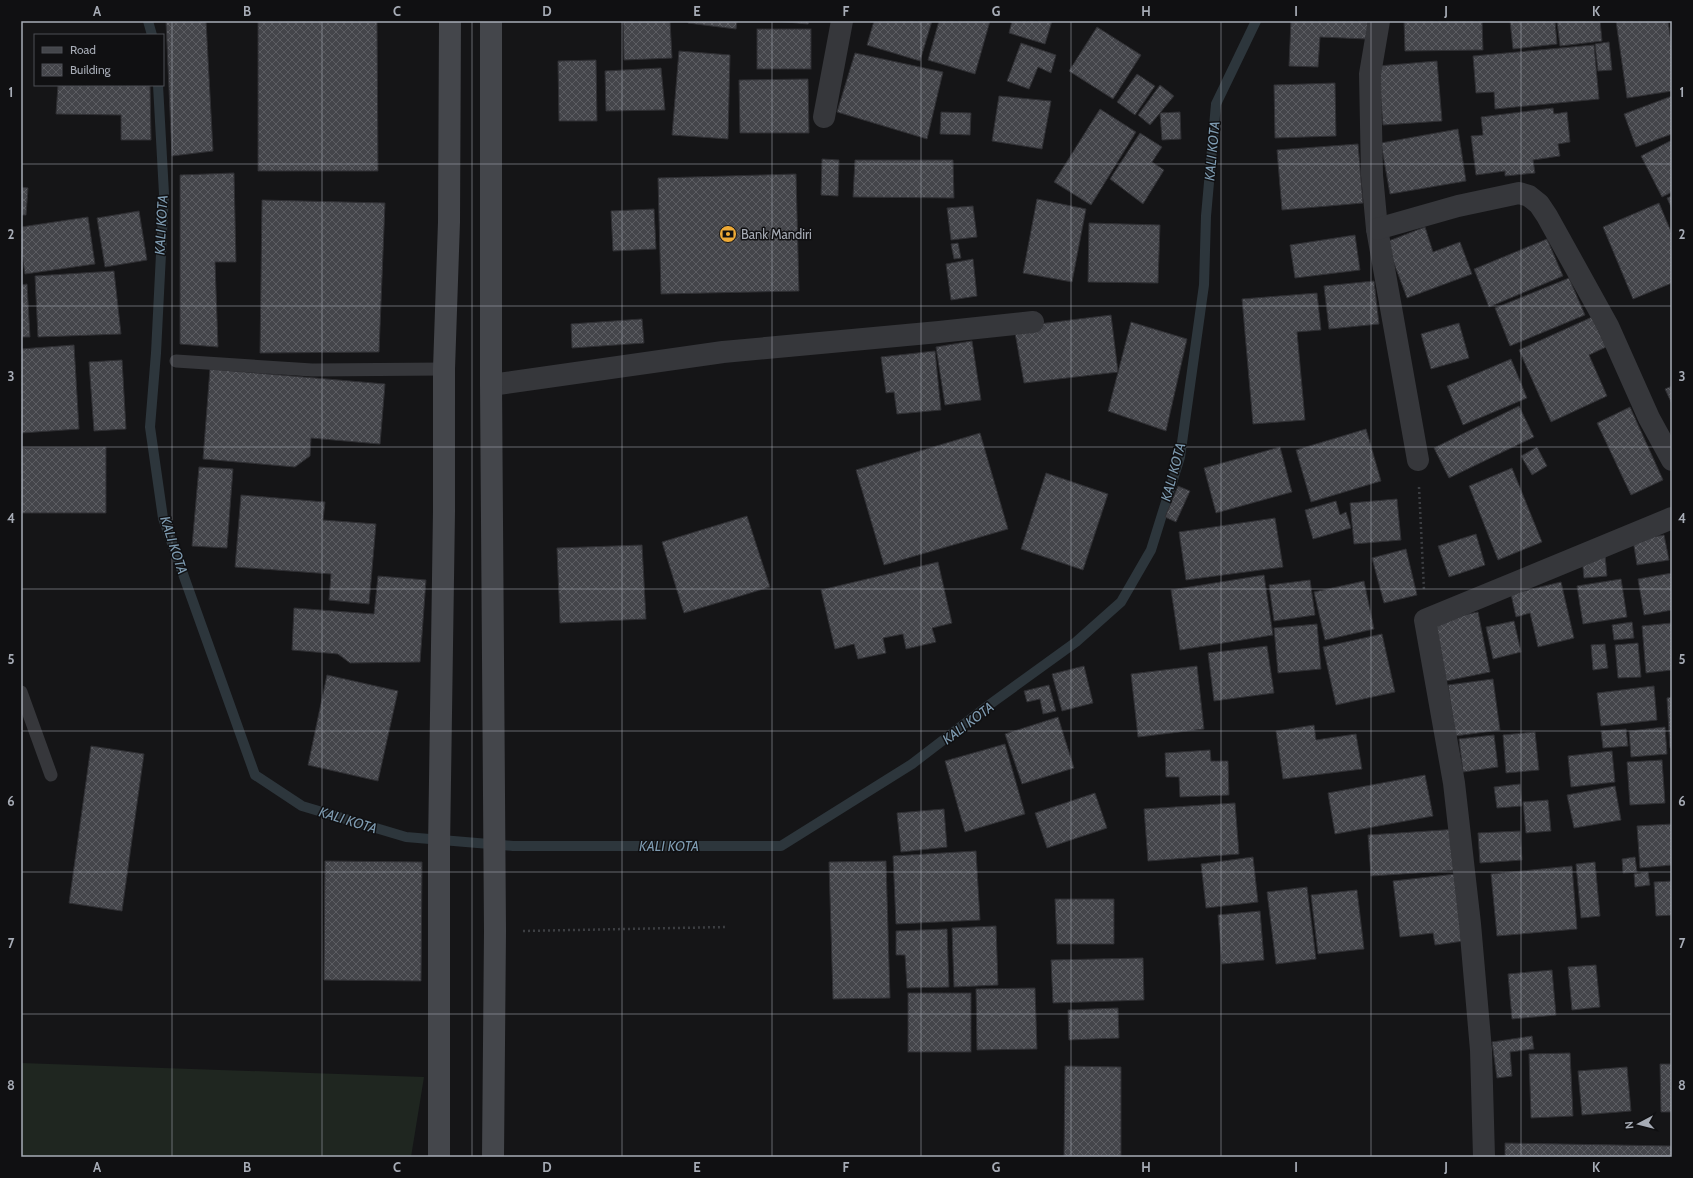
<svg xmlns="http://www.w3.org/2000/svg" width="1693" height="1178" font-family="Cabin,sans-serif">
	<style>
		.grass { fill: #1f2620 }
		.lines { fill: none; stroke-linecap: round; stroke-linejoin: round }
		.stream { stroke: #2d363c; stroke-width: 10 }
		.building { fill: url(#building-cross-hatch); stroke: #2f2f33 }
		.path { stroke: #3c3e42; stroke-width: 2.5; stroke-dasharray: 2 3; stroke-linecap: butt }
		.lane { stroke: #36373b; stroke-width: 13 }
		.street { stroke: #36373b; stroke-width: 22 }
		.secondary { stroke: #44464b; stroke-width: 22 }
		.grid { fill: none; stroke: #a7acb6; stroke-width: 1; stroke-opacity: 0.55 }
		.labels { text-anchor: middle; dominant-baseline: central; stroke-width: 3; stroke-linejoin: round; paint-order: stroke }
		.poi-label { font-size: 13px; fill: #a7acb6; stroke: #101012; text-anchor: start }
		.water-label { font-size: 14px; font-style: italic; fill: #7e9bb1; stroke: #101012 }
		.neatline { fill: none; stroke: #a7acb6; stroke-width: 1.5 }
		.grid-label { font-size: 13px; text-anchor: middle; font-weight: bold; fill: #a7acb6 }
	</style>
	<defs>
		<pattern id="building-cross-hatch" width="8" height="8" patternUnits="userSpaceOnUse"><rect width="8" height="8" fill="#44454a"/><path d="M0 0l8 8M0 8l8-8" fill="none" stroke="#5c5d62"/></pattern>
	</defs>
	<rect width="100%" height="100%" fill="#151517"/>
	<path class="grass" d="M 21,1063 L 424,1077 L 411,1157 L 21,1157 Z"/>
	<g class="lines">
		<g class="stream">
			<path d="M 148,21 L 152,35"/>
			<path d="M 158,85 L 164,194 L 156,353 L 150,427 L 163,518 L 255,775 L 302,806 L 406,837 L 513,846 L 781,846 L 912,764 L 989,705 L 1076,642 L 1121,602 L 1151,550 L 1180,457 L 1204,285 L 1206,216 L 1216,104 L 1256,21"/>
		</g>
	</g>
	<g class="building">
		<path d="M 166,21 L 206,21 L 213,151 L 172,156 Z"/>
		<path d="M 258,21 L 377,21 L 378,171 L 258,171 Z"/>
		<path d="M 623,21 L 670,21 L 672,58 L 624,60 Z"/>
		<path d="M 688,21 L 737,21 L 736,29 L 688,23 Z"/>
		<path d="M 776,21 L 809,21 L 808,24 Z"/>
		<path d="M 874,21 L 932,21 L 920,61 L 867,45 Z"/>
		<path d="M 939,21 L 990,21 L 975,74 L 928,60 Z"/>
		<path d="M 1012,21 L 1052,21 L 1045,44 L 1009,33 Z"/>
		<path d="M 1291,21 L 1368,21 L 1367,39 L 1320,37 L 1318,67 L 1289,66 Z"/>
		<path d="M 1404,21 L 1482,21 L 1483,50 L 1405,51 Z"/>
		<path d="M 1510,21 L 1555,21 L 1557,44 L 1513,49 Z"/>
		<path d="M 1557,21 L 1600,21 L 1602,41 L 1560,46 Z"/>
		<path d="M 1616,21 L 1668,21 L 1672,49 L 1672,91 L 1627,98 Z"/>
		<path d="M 1097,27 L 1141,55 L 1113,99 L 1069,71 Z"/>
		<rect x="757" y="29" width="54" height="40"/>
		<path d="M 1609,42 L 1612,70 L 1598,71 L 1595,44 Z"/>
		<path d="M 1021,43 L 1056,55 L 1051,73 L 1038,67 L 1029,89 L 1007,81 Z"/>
		<path d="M 1594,45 L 1599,99 L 1495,109 L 1494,92 L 1476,93 L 1473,56 Z"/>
		<path d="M 679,51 L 730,55 L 728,139 L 672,135 Z"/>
		<path d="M 855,53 L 943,72 L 927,139 L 837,112 Z"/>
		<path d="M 596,60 L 597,121 L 559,121 L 558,61 Z"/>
		<path d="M 1437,61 L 1442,121 L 1383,125 L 1378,66 Z"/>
		<path d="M 661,68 L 665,110 L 606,111 L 605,71 Z"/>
		<path d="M 1137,74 L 1155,86 L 1135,115 L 1117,102 Z"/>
		<path d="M 808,79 L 809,133 L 740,133 L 739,80 Z"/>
		<path d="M 1335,83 L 1336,136 L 1275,138 L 1274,85 Z"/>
		<path d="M 58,85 L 150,85 L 151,140 L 121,140 L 121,115 L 56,114 Z"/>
		<path d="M 1160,85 L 1174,96 L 1150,125 L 1138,115 Z"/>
		<path d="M 999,96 L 1051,101 L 1042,149 L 992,141 Z"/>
		<path d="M 1672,96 L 1672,134 L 1636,147 L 1624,114 Z"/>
		<path d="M 1553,108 L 1554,114 L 1567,112 L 1570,142 L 1558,144 L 1560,156 L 1533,160 L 1535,173 L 1505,176 L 1505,171 L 1476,175 L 1471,136 L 1483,135 L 1481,117 Z"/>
		<path d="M 1100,109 L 1136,132 L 1091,205 L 1054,182 Z"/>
		<path d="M 941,112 L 971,113 L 970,135 L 940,134 Z"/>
		<path d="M 1180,112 L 1181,139 L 1162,140 L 1160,113 Z"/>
		<path d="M 1458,129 L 1466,181 L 1390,194 L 1381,143 Z"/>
		<path d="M 1140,133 L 1162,147 L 1152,162 L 1164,170 L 1143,204 L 1110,179 Z"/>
		<path d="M 1672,140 L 1672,192 L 1662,197 L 1641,156 Z"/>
		<path d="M 1358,144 L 1363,203 L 1282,210 L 1277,150 Z"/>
		<path d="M 822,159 L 839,160 L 838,196 L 821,195 Z"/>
		<path d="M 855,160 L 953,160 L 954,198 L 853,197 Z"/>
		<path d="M 234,173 L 236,262 L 215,262 L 218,347 L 180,344 L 180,175 Z"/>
		<path d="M 796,174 L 799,291 L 661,294 L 658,178 Z"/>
		<path d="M 21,187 L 28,188 L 26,215 L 21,215 Z"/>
		<path d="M 1672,196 L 1672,209 L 1667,198 Z"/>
		<path d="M 1037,199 L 1086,209 L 1072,282 L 1023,273 Z"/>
		<path d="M 262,200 L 385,203 L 379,352 L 260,353 Z"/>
		<path d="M 1659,203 L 1672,234 L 1672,283 L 1633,299 L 1603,227 Z"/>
		<path d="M 973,206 L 977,237 L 951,240 L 947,208 Z"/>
		<path d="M 654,209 L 656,249 L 613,251 L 611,211 Z"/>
		<path d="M 139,211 L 147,260 L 105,267 L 97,218 Z"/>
		<path d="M 88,217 L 95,264 L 25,274 L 21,248 L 21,227 Z"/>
		<path d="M 1089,223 L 1160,225 L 1158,283 L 1088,282 Z"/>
		<path d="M 1425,227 L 1433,252 L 1460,242 L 1472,274 L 1407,298 L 1386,242 Z"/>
		<path d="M 1355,235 L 1360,270 L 1295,278 L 1290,245 Z"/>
		<path d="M 1547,239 L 1563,276 L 1489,307 L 1474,269 Z"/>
		<path d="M 958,243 L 961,258 L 954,259 L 951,244 Z"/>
		<path d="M 973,259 L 977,296 L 951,300 L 946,264 Z"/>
		<path d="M 114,271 L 121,334 L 38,337 L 35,276 Z"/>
		<path d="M 1569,278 L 1585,315 L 1510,346 L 1495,308 Z"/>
		<path d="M 1374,281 L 1379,324 L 1329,329 L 1324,286 Z"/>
		<path d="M 27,284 L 30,337 L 21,337 L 21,285 Z"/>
		<path d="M 1317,293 L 1321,330 L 1297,332 L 1305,420 L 1253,424 L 1242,299 Z"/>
		<path d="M 1111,315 L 1118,372 L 1024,383 L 1014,327 Z"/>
		<path d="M 1592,317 L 1606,347 L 1589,355 L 1607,396 L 1551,422 L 1519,350 Z"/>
		<path d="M 642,319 L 644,343 L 572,348 L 571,324 Z"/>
		<path d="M 1131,322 L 1187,339 L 1166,431 L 1108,411 Z"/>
		<path d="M 1459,323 L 1469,358 L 1431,369 L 1421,334 Z"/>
		<path d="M 972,341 L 981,400 L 945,405 L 936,347 Z"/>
		<path d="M 74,345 L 79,429 L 21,433 L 21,349 Z"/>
		<path d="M 935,351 L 941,410 L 897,414 L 894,392 L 886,393 L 881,357 Z"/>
		<path d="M 1511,359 L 1527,398 L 1463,425 L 1447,386 Z"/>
		<path d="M 122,360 L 126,429 L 94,431 L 89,362 Z"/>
		<path d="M 210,369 L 385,384 L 380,444 L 311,438 L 310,456 L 295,467 L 203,459 Z"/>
		<path d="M 1672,386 L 1672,404 L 1665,389 Z"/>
		<path d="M 1519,406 L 1534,437 L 1449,478 L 1434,448 Z"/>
		<path d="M 1630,407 L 1663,480 L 1631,495 L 1597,423 Z"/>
		<path d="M 1366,429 L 1381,481 L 1311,502 L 1296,450 Z"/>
		<path d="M 980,433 L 1008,529 L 884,565 L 856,470 Z"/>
		<path d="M 106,447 L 106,513 L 21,513 L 21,448 Z"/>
		<path d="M 1280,447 L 1292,492 L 1216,513 L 1204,468 Z"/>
		<path d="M 1537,447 L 1547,466 L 1532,475 L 1521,456 Z"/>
		<path d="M 199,467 L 233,469 L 227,548 L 192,546 Z"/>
		<path d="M 1512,468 L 1542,542 L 1498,560 L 1469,486 Z"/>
		<path d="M 1046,473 L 1108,494 L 1083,570 L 1021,549 Z"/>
		<path d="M 1178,486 L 1190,491 L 1176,522 L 1165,517 Z"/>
		<path d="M 241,495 L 325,502 L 323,520 L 376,524 L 369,604 L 329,600 L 331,574 L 235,567 Z"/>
		<path d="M 1397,499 L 1401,540 L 1354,544 L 1350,503 Z"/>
		<path d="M 1336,501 L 1340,515 L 1346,512 L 1351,528 L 1313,539 L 1305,510 Z"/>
		<path d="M 747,516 L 770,587 L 684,613 L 662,542 Z"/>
		<path d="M 1275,518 L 1283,567 L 1186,580 L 1179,532 Z"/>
		<path d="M 1476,534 L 1485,565 L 1449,577 L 1438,546 Z"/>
		<path d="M 1664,535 L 1669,560 L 1637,565 L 1633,540 Z"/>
		<path d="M 642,545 L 646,619 L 560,623 L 557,548 Z"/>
		<path d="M 1406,549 L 1417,595 L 1384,603 L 1372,558 Z"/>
		<path d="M 1605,555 L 1607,576 L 1584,578 L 1582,557 Z"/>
		<path d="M 938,562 L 952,623 L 932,628 L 936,642 L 906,649 L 903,634 L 883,638 L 886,653 L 858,659 L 854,644 L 835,649 L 821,590 Z"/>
		<path d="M 1672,573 L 1672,610 L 1644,615 L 1638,579 Z"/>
		<path d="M 1264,575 L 1273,635 L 1180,650 L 1171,590 Z"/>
		<path d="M 378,576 L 426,580 L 420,662 L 350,663 L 338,654 L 292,650 L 294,608 L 374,614 Z"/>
		<path d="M 1621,579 L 1627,617 L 1583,624 L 1577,586 Z"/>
		<path d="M 1310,580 L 1315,615 L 1274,621 L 1269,585 Z"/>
		<path d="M 1364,581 L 1374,629 L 1325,640 L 1314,592 Z"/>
		<path d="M 1561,582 L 1574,638 L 1538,647 L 1530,613 L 1516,617 L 1511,594 Z"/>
		<path d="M 1478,612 L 1490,672 L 1446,681 L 1434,621 Z"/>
		<path d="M 1514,621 L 1521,652 L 1493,659 L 1486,627 Z"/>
		<path d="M 1632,622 L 1634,638 L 1614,640 L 1612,625 Z"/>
		<path d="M 1672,623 L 1672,670 L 1646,673 L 1642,626 Z"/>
		<path d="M 1317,624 L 1321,669 L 1278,673 L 1274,628 Z"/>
		<path d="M 1382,634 L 1395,692 L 1336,705 L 1323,647 Z"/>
		<path d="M 1638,643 L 1641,677 L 1618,678 L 1615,645 Z"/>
		<path d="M 1605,644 L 1608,668 L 1593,670 L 1591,645 Z"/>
		<path d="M 1267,646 L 1274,693 L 1214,701 L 1208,653 Z"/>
		<path d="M 1084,666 L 1093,703 L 1062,711 L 1052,674 Z"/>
		<path d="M 1197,666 L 1204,729 L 1138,737 L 1131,674 Z"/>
		<path d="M 327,675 L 398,691 L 378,781 L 308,765 Z"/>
		<path d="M 1493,679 L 1500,730 L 1455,736 L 1448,685 Z"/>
		<path d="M 1049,685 L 1056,711 L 1043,714 L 1040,699 L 1027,702 L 1024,691 Z"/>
		<path d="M 1654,686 L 1657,720 L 1601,726 L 1597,693 Z"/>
		<path d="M 1672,697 L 1672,748 L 1670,748 L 1667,698 Z"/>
		<path d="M 1058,717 L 1074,768 L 1022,784 L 1005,734 Z"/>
		<path d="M 1314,725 L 1316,740 L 1356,734 L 1362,769 L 1283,779 L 1276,731 Z"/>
		<path d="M 1665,727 L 1667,754 L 1631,757 L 1629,731 Z"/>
		<path d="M 1626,729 L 1628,746 L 1603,748 L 1601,731 Z"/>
		<path d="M 1535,732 L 1539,770 L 1506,773 L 1503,735 Z"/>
		<path d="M 1494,735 L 1498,767 L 1463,772 L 1459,739 Z"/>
		<path d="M 1005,744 L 1025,814 L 965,832 L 945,761 Z"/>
		<path d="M 91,746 L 144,754 L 122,911 L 69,903 Z"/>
		<path d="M 1210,750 L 1211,761 L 1228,761 L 1229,795 L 1180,797 L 1179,777 L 1166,777 L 1165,753 Z"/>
		<path d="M 1612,751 L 1615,782 L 1571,787 L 1568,756 Z"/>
		<path d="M 1662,760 L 1665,803 L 1630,805 L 1627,762 Z"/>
		<path d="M 1425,775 L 1433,816 L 1335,834 L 1328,793 Z"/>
		<path d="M 1520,784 L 1522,806 L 1497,808 L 1494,787 Z"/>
		<path d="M 1615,786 L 1621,820 L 1574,828 L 1567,795 Z"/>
		<path d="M 1095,793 L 1107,828 L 1047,848 L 1035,813 Z"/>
		<path d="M 1548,800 L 1551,831 L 1526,833 L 1523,802 Z"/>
		<path d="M 1235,803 L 1239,854 L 1148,861 L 1144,809 Z"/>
		<path d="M 944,809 L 947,847 L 901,852 L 897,813 Z"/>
		<path d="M 1672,824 L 1672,865 L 1640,868 L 1637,826 Z"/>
		<path d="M 1459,829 L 1461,870 L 1371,876 L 1368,835 Z"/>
		<path d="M 1520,831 L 1522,860 L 1480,863 L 1478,833 Z"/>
		<path d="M 976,851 L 980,920 L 896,924 L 893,856 Z"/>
		<path d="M 1253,857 L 1258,902 L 1206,908 L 1201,864 Z"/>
		<path d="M 1635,857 L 1637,872 L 1623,873 L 1622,859 Z"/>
		<path d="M 325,861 L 422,862 L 421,981 L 324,980 Z"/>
		<path d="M 886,861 L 890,998 L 833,999 L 829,862 Z"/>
		<path d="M 1595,862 L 1600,916 L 1581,918 L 1576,864 Z"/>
		<path d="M 1572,866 L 1577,929 L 1497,936 L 1491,874 Z"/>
		<path d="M 1648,872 L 1650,885 L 1635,887 L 1634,874 Z"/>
		<path d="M 1456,874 L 1464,941 L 1435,945 L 1433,933 L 1400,937 L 1393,881 Z"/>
		<path d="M 1672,881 L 1672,915 L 1656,916 L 1654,882 Z"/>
		<path d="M 1307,887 L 1316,959 L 1276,964 L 1267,892 Z"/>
		<path d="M 1357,890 L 1364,949 L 1318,954 L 1311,895 Z"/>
		<path d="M 1055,899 L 1114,899 L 1114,944 L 1057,944 Z"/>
		<path d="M 1260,911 L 1264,960 L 1222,964 L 1218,915 Z"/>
		<path d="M 996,926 L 998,985 L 954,987 L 952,928 Z"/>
		<path d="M 947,929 L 949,987 L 907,988 L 905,955 L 896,955 L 896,931 Z"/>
		<path d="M 1143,958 L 1144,1000 L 1053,1003 L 1051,960 Z"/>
		<path d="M 1596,965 L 1600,1007 L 1572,1010 L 1568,967 Z"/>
		<path d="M 1552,970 L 1556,1015 L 1512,1019 L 1508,974 Z"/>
		<path d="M 1035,988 L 1037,1049 L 977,1050 L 976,989 Z"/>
		<rect x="908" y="993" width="63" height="59"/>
		<path d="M 1118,1008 L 1119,1038 L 1069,1040 L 1068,1010 Z"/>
		<path d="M 1532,1036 L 1534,1049 L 1510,1052 L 1512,1076 L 1497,1078 L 1492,1042 Z"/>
		<path d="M 1570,1053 L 1573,1116 L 1531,1118 L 1529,1054 Z"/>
		<path d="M 1660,1064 L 1672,1064 L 1672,1112 L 1661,1112 Z"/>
		<path d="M 1065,1066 L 1121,1067 L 1121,1157 L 1064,1157 Z"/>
		<path d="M 1627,1067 L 1631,1111 L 1582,1115 L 1578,1071 Z"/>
		<path d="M 1505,1143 L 1672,1146 L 1672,1157 L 1505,1157 Z"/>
	</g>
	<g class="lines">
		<g class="path">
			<path d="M 1419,487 L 1424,590"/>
			<path d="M 523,931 L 727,927"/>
		</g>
		<g class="lane">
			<path d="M 176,361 L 312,370 L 444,369"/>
			<path d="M 21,692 L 51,775"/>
		</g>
		<g class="street">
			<path d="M 1379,21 L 1370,74 L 1372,175 L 1377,229 L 1418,460"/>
			<path d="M 824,117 L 842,21"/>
			<path d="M 1377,229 L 1458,206 L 1519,193 L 1529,196 L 1539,204 L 1547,216 L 1608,326 L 1649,418 L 1672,460"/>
			<path d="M 491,385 L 723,352 L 939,332 L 1033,322"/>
			<path d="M 1484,1157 L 1481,1050 L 1470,924 L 1454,783 L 1425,620 L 1672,518"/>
		</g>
		<g class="secondary">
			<path d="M 491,21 L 491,385 L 495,931 L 493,1157"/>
			<path d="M 439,1157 L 439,848 L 444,511 L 444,369 L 449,222 L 450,21"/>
		</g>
	</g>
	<path class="grid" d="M 172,21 L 172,1157M 322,21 L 322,1157M 472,21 L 472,1157M 622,21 L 622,1157M 772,21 L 772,1157M 921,21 L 921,1157M 1071,21 L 1071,1157M 1221,21 L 1221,1157M 1371,21 L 1371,1157M 1521,21 L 1521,1157M 21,164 L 1672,164M 21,306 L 1672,306M 21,447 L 1672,447M 21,589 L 1672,589M 21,731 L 1672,731M 21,872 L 1672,872M 21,1014 L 1672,1014"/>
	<defs>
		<g id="bank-disc" transform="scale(0.9)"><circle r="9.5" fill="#eeaa36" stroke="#101012"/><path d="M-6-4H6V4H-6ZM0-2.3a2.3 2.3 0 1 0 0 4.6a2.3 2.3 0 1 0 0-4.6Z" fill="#111"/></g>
	</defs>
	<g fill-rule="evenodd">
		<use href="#bank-disc" x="728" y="234"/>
	</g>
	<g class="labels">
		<g class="poi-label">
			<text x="741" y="234">Bank Mandiri</text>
		</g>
		<g class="water-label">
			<text transform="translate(1212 151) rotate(-85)">KALI KOTA</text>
			<text transform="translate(161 225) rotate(-87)">KALI KOTA</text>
			<text transform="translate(1173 472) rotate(-75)">KALI KOTA</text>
			<text transform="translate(174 545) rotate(72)">KALI KOTA</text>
			<text transform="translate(968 723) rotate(-37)">KALI KOTA</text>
			<text transform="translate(348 820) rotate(17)">KALI KOTA</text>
			<text x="669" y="846">KALI KOTA</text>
		</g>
	</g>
	<rect width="1693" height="1178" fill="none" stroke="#101012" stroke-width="44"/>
	<rect x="34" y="34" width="130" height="52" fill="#101012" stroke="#4c4e54"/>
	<rect x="42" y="47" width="20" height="6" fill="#44464b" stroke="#4c4e54"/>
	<text x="70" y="54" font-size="12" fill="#a7acb6">Road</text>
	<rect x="42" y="64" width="20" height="12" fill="url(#building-cross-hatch)" stroke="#4c4e54"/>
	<text x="70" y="74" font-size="12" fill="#a7acb6">Building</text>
	<g transform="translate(1639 1124) rotate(263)" stroke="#101012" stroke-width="3" paint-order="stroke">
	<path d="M0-3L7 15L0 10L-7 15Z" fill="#a7acb6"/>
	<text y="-6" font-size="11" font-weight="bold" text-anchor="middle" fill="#a7acb6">N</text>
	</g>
	<rect x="22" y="22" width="1649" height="1134" class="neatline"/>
	<g class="grid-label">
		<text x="97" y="16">A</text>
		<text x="247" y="16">B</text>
		<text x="397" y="16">C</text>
		<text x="547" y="16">D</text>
		<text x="697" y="16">E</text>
		<text x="846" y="16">F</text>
		<text x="996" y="16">G</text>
		<text x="1146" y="16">H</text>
		<text x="1296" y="16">I</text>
		<text x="1446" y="16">J</text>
		<text x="1596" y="16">K</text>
		<text x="11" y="97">1</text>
		<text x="1682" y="97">1</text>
		<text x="11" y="239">2</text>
		<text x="1682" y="239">2</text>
		<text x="11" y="381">3</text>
		<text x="1682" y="381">3</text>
		<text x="11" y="523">4</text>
		<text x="1682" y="523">4</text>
		<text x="11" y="664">5</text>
		<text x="1682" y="664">5</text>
		<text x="11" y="806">6</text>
		<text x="1682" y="806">6</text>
		<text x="11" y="948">7</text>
		<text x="1682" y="948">7</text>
		<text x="11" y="1090">8</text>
		<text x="1682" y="1090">8</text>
		<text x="97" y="1172">A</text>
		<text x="247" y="1172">B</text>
		<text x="397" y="1172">C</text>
		<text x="547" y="1172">D</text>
		<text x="697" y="1172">E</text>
		<text x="846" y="1172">F</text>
		<text x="996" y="1172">G</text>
		<text x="1146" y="1172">H</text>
		<text x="1296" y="1172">I</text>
		<text x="1446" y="1172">J</text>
		<text x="1596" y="1172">K</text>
	</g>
</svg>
